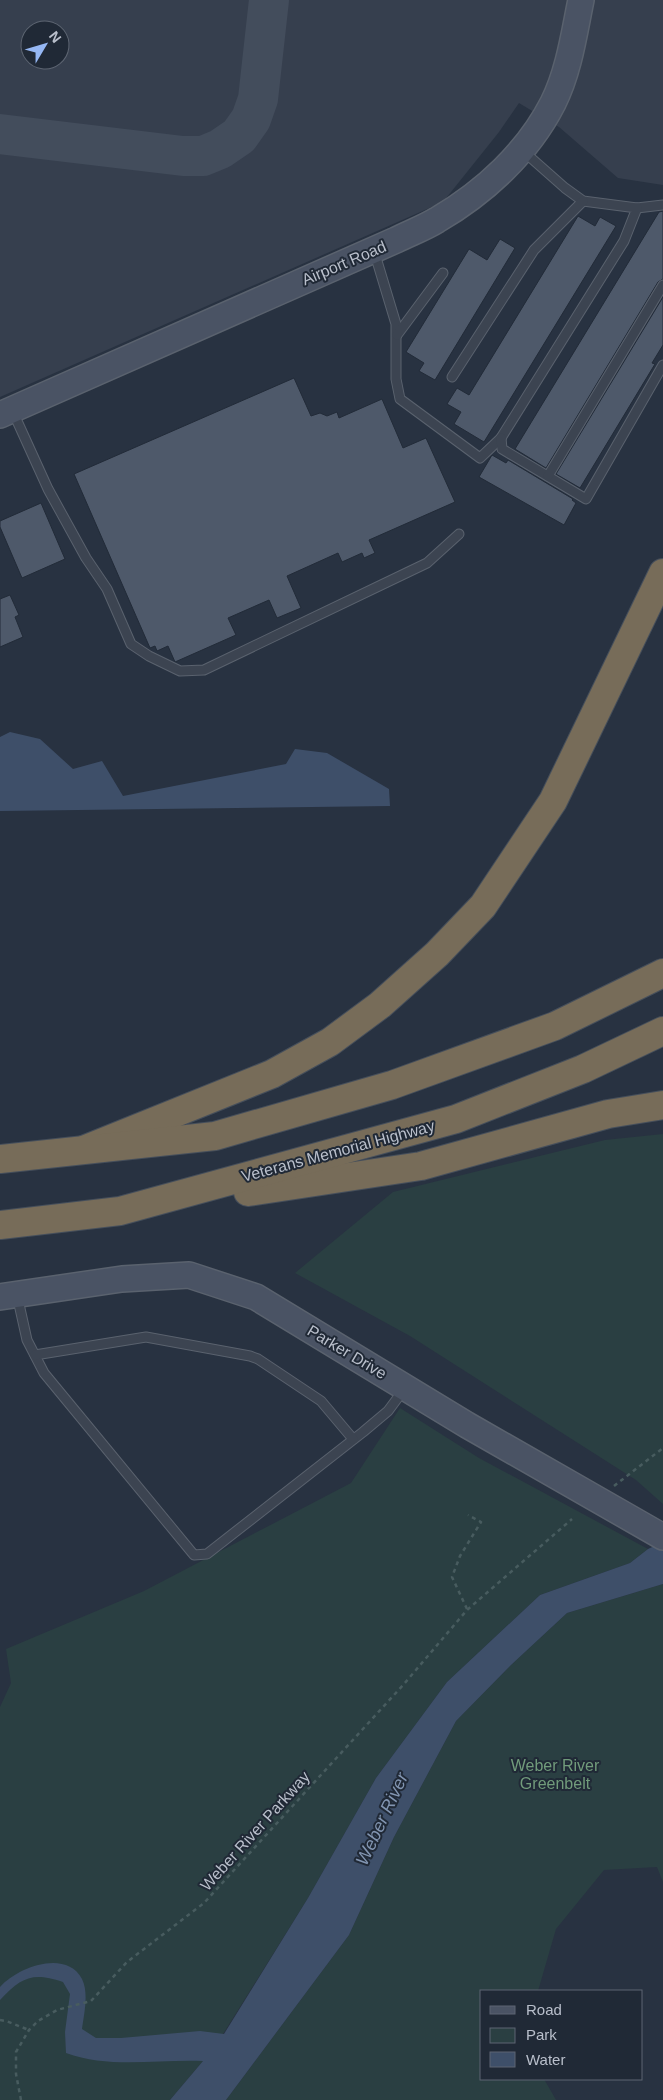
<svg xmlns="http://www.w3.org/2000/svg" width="663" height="2100" font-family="Arial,sans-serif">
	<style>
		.airport { fill: #363f4e; fill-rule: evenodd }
		.green { fill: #2a3f42 }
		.water { fill: #3e4f69 }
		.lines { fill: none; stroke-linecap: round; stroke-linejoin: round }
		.taxiway { stroke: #434d5c; stroke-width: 40 }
		.building { fill: #4e596a; stroke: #222b38 }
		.lane-casing { stroke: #5a626e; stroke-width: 11 }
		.secondary-casing { stroke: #5a626e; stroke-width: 28 }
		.highway-casing { stroke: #464f5b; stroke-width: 30 }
		.path { stroke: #485c5f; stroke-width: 2.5; stroke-dasharray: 4 4; stroke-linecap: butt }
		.lane { stroke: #3c4451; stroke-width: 9 }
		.secondary { stroke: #4a5364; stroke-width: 25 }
		.highway { stroke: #776c59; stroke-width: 28 }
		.labels { text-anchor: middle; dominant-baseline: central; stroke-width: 4; stroke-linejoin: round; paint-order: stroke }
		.street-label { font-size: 16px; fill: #b9bfcb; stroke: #202936 }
		.park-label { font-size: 16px; fill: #719b7b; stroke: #202936 }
		.water-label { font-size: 18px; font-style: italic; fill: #8295b1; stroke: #202936 }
	</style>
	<rect width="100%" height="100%" fill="#283241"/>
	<path class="airport" d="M 0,0 L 663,0 L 663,185 L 618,178 L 559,127 L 519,103 L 499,132 L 443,202 L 0,397 ZM 30,30 L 60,30 L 60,60 L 30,60 Z"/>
	<g class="green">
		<path d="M 663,1134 L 663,1504 L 636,1480 L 410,1336 L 295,1273 L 393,1192 L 605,1140 Z"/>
		<path d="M 400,1408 L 479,1458 L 648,1549 L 630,1563 L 540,1595 L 447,1682 L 376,1778 L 308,1898 L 223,2034 L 203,2061 L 170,2100 L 0,2100 L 0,1707 L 11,1683 L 6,1649 L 144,1591 L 351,1483 Z"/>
		<path d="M 663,1584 L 663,1882 L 657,1867 L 604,1870 L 556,1929 L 538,1991 L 482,1991 L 482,2079 L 544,2079 L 556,2100 L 226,2100 L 349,1935 L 394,1837 L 456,1721 L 511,1665 L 567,1613 Z"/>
	</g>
	<g class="water">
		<path d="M 10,732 L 40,739 L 73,769 L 102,761 L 123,796 L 286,764 L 295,749 L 327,753 L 389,789 L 390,806 L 0,811 L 0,737 Z"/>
		<path d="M 663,1542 L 663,1584 L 567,1613 L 511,1665 L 456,1721 L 394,1837 L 349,1935 L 226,2100 L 170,2100 L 203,2061 C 158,2059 109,2069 66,2053 L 65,2032 L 70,1994 L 63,1982 C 32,1972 22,1977 0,2000 L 0,1987 C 18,1967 66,1949 82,1979 C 89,1993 84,2014 82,2029 L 96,2038 L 121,2038 L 200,2031 L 224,2034 L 308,1898 L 376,1778 L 447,1682 L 540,1595 L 630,1563 L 648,1549 Z"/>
	</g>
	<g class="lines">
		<path class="taxiway" d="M 0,134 L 183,156 L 203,156 L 220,149 L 239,136 L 251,119 L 258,99 L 269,0"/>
	</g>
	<g class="building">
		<path d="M 663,211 L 663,279 L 658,282 L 546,468 L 515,449 L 659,212 Z"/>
		<path d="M 578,216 L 595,226 L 600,217 L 616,226 L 484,442 L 454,424 L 461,412 L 447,404 L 457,388 L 469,395 Z"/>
		<path d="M 500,239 L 515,248 L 435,380 L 419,371 L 424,363 L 406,352 L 469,249 L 487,260 Z"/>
		<path d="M 663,297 L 663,345 L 652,363 L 655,364 L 580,488 L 556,474 Z"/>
		<path d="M 294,378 L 311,416 L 320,413 L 327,416 L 337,412 L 339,418 L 382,399 L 403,448 L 426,438 L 455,502 L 369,540 L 375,553 L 364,558 L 362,553 L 342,562 L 338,553 L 287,576 L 301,608 L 277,618 L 269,600 L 228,618 L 236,635 L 175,662 L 168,646 L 157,651 L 155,646 L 150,648 L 74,474 Z"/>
		<path d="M 492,455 L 506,463 L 508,460 L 573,499 L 572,500 L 576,503 L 564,525 L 479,477 Z"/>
		<path d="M 41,503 L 65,559 L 22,578 L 0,527 L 0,521 Z"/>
		<path d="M 10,595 L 19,615 L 15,617 L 23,637 L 0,647 L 0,599 Z"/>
	</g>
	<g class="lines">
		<g class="lane-casing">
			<g id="lane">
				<path d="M 637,208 L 663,205"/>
				<path d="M 374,251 L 396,324 L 396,379 L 400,399 L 480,458 L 501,438 L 624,241 L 637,208 L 583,201 L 565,188 L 522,150"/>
				<path d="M 397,335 L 443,273"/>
				<path d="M 452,377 L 534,250 L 583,201"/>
				<path d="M 13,412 L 48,489 L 86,558 L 107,589 L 131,644 L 149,656 L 180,671 L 204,670 L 427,563 L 459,534"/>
				<path d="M 501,438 L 502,449 L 586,499 L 663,365"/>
				<path d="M 548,476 L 663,285"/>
				<path d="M 17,1295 L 27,1340 L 44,1373 L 194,1555 L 207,1554 L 363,1432 L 388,1411 L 405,1388"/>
				<path d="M 35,1355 L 146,1337 L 250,1356 L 258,1359 L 321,1401 L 353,1439"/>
			</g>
		</g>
		<g class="secondary-casing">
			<g id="secondary">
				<path d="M 0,415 L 396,240 C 410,233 424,228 437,220 C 485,192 528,152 553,103 C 569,71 574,34 581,0"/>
				<path d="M 0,1297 L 122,1279 L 189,1275 L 256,1297 L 467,1425 L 663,1537"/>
			</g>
		</g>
		<g class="highway-casing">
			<g id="highway">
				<path d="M 86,1149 L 272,1074 L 330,1042 L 380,1005 L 437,954 L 483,906 L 553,801 L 663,573"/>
				<path d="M 0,1159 L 215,1136 L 392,1085 L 555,1026 L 663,973"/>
				<path d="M 248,1192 L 421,1166 L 608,1114 L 663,1105"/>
				<path d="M 0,1225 L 120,1211 L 456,1119 L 583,1069 L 663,1031"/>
			</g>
		</g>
		<g class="path">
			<path d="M 614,1486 L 663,1448"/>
			<path d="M 467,1609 L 452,1577 L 460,1556 L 481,1522 L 468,1515"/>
			<path d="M 0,2020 L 6,2021 L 29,2030"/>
			<path d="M 21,2100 L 16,2074 L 16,2052 L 29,2030 L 38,2021 L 57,2010 L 91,2001 L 127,1962 L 204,1903 L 404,1684 L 467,1610 L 572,1519"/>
		</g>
		<use href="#lane" class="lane"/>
		<use href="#secondary" class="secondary"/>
		<use href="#highway" class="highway"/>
	</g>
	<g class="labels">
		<g class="street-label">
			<text transform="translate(344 263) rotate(-23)">Airport Road</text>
			<text transform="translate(338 1151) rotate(-15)">Veterans Memorial Highway</text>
			<text transform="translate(347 1352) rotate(31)">Parker Drive</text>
			<text transform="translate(255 1831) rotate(-48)">Weber River Parkway</text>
		</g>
		<g class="park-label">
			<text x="555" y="1765">Weber River<tspan x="555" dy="18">Greenbelt</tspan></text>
		</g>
		<g class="water-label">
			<text transform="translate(382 1819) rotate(-65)">Weber River</text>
		</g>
	</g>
	<rect x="480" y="1990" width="162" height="90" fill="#202936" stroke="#5d6572"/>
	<rect x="490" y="2006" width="25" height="8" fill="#4a5364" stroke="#5d6572"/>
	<text x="526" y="2015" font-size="15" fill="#b9bfcb">Road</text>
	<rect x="490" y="2028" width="25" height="15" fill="#2a3f42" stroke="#5d6572"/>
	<text x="526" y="2040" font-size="15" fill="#b9bfcb">Park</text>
	<rect x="490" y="2052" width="25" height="15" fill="#3e4f69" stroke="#5d6572"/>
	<text x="526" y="2065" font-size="15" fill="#b9bfcb">Water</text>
	<g transform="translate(45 45) rotate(52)"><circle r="24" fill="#202936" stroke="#5d6572"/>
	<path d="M0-4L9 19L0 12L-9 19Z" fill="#95b7f4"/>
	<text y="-8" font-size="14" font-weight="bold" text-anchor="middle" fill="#b9bfcb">N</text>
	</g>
</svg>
